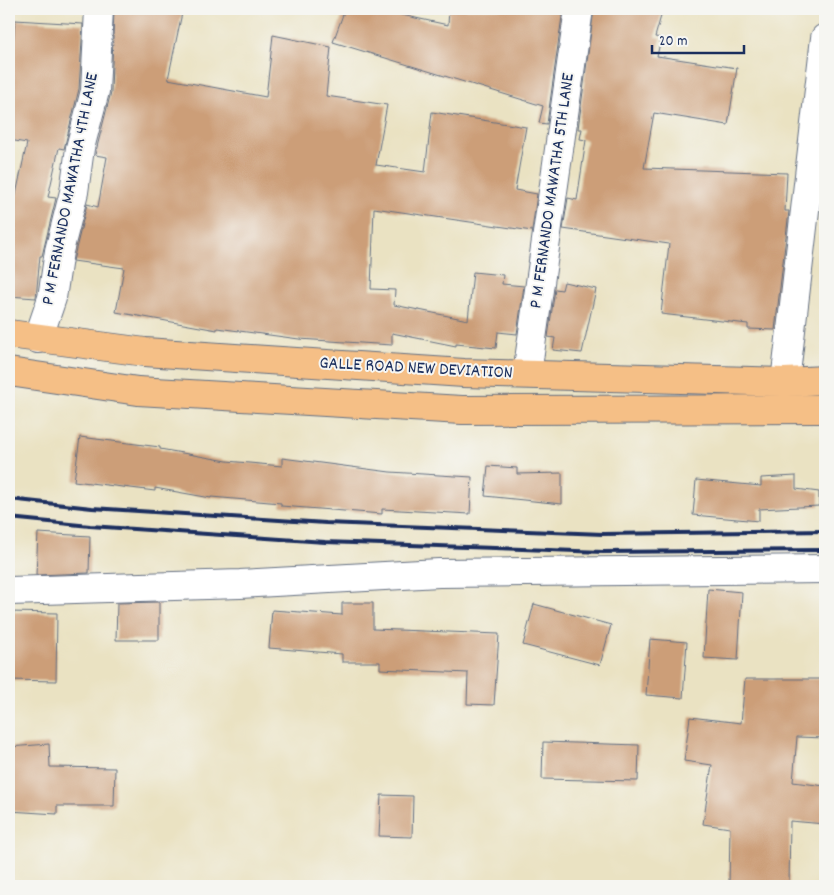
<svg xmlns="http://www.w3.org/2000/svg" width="834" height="895" font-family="Dekko,sans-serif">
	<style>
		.building { fill: #cc9e78 }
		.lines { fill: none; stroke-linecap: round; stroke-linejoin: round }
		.minor-casing { stroke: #636e81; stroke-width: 30 }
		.major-casing { stroke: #636e81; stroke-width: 30 }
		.minor { stroke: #fff; stroke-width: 28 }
		.major { stroke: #f5bf86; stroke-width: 28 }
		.rail { stroke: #1b2f5e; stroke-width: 4 }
		.labels { text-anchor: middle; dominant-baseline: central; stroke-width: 4; stroke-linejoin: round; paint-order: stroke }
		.street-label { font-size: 18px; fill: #1b2f5e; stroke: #f6f6f2 }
	</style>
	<rect width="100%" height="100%" fill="#f6f6f2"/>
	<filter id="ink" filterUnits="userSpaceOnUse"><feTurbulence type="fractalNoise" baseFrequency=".02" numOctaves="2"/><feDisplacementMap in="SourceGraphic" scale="10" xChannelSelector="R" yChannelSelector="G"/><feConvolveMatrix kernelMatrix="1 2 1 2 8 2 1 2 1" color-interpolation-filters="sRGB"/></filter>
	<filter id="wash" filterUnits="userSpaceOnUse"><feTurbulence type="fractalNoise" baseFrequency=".0096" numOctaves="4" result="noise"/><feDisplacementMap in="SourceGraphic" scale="20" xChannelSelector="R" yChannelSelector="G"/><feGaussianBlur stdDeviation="1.12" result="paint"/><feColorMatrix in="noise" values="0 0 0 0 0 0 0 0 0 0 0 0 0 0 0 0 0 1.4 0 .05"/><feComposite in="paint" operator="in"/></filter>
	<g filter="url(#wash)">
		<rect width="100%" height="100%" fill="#eae2c2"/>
		<g id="blocks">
			<g class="building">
				<path d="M 114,9 L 163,9 L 182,13 L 168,79 L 266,97 L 273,35 L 331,47 L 326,96 L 387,105 L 376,165 L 425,172 L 432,112 L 526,127 L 515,190 L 537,194 L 532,231 L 374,208 L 371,289 L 395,290 L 394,305 L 468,320 L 473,272 L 503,275 L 502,284 L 524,286 L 517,334 L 498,332 L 496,348 L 456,344 L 456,346 L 392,333 L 392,345 L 299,339 L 217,328 L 217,330 L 116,312 L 124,268 L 73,261 L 87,204 L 98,207 L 107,157 L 95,155 L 111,92 Z"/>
				<path d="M 345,9 L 374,9 L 448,25 L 449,9 L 563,9 L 547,124 L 539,123 L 543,106 L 333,42 Z"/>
				<path d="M 594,9 L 663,9 L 655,37 L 661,38 L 657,56 L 737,68 L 728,125 L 654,113 L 644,168 L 787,173 L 785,211 L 789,211 L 775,330 L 748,329 L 748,324 L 661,314 L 669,244 L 563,229 L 568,198 L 577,200 L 586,140 L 580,139 L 582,129 L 578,129 Z"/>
				<path d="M 15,20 L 83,24 L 79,89 L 64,149 L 59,148 L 48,197 L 56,198 L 42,256 L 40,256 L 36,298 L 9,296 L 9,227 L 27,143 L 9,140 L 9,86 L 10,87 Z"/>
				<path d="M 564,282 L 596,289 L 582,353 L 553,350 L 555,338 L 548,337 L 555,289 L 562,290 Z"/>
				<path d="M 80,437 L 160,447 L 160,449 L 227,461 L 282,466 L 282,458 L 390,472 L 472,477 L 470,514 L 382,509 L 382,514 L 281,506 L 281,503 L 211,497 L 211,498 L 155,488 L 155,491 L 74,481 Z"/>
				<path d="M 488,466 L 517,468 L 517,474 L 562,473 L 562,504 L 485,496 Z"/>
				<path d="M 796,476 L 796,489 L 819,492 L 819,506 L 759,509 L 759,521 L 693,515 L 696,480 L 761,486 L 761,478 Z"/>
				<path d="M 38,533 L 90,536 L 89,573 L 36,575 Z"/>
				<path d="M 708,589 L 742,592 L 738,660 L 704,658 Z"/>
				<path d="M 159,602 L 159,640 L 116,640 L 117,603 Z"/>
				<path d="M 342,603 L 373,603 L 373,629 L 499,634 L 494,705 L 467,704 L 468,673 L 380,669 L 380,662 L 342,662 L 342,654 L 269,648 L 272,610 L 342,615 Z"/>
				<path d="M 534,604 L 611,625 L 600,665 L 523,645 Z"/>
				<path d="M 9,612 L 57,613 L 56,681 L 9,680 Z"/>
				<path d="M 650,639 L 687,642 L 683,698 L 646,695 Z"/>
				<path d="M 745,679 L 825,679 L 825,738 L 797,737 L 793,782 L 825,786 L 825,824 L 790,821 L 789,886 L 729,886 L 730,828 L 703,824 L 712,765 L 684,761 L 690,717 L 741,723 Z"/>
				<path d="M 543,742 L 639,745 L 638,781 L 542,779 Z"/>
				<path d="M 49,744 L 50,767 L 115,768 L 114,806 L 57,806 L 57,814 L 9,811 L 9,747 Z"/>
				<path d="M 381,795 L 413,796 L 412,837 L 379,836 Z"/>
			</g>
		</g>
	</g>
	<g filter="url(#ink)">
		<use href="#blocks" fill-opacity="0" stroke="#636e81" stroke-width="1"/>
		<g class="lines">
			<g class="minor-casing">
				<g id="minor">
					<path d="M 38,339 L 52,298 L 59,251 L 74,192 L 80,148 L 95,91 L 99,9"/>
					<path d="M 527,374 L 579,9"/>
					<path d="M 785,382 L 825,38"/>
					<path d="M 9,591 L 240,584 L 439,573 L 825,569"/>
				</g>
			</g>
			<g class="major-casing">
				<g id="major">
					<path d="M 9,334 L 145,352 L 464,373 L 785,382 L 825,380"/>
					<path d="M 9,372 L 138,391 L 462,410 L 825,409"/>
				</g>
			</g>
			<use href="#minor" class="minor"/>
			<use href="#major" class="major"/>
			<g class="rail">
				<path d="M 9,499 L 92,508 L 326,523 L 603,534 L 825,531"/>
				<path d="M 9,518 L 90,526 L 325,542 L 603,552 L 825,550"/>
			</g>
		</g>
	</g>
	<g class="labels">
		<g class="street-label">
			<text transform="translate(71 189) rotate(-79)">P M FERNANDO MAWATHA 4TH LANE</text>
			<text transform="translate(553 191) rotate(-82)">P M FERNANDO MAWATHA 5TH LANE</text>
			<text transform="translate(416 369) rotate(3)">GALLE ROAD NEW DEVIATION</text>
		</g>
	</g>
	<rect width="834" height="895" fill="none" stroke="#f6f6f2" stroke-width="30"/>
	<path d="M652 45v8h92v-8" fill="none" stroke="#1b2f5e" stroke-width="2.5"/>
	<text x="659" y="45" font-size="15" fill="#1b2f5e" stroke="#f6f6f2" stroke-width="4" paint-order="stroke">20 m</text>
</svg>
